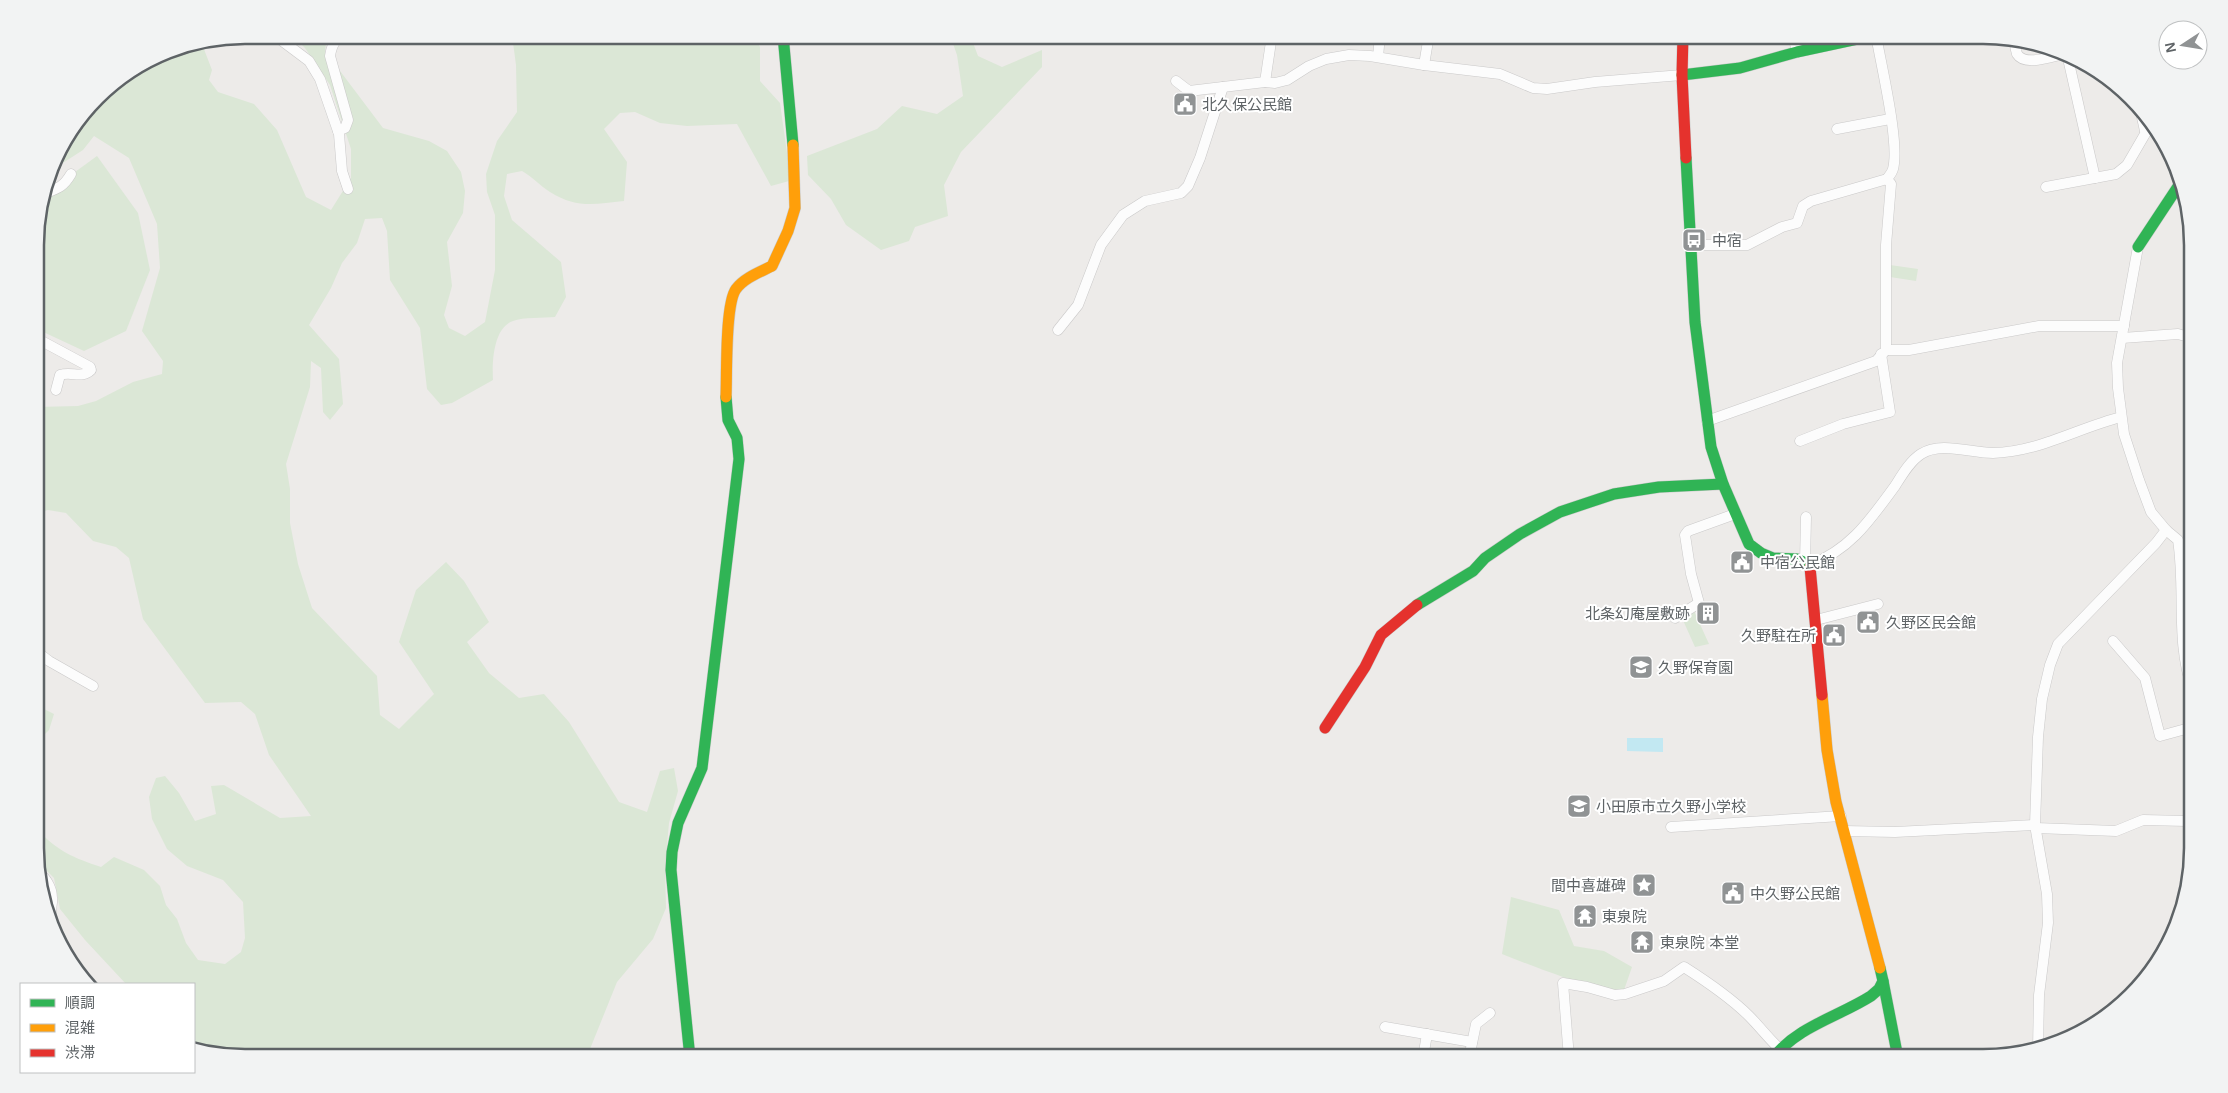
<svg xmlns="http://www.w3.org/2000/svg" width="2228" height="1093" font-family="Arial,'Noto Sans JP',sans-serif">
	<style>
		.green { fill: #dbe7d6 }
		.water { fill: #c2e8f2 }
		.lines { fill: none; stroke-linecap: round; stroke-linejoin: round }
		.street-casing { stroke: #cac9c9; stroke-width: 11 }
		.fast-casing { stroke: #c9c9c9; stroke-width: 12 }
		.slow-casing { stroke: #c9c9c9; stroke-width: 12 }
		.jam-casing { stroke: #c9c9c9; stroke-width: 12 }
		.street { stroke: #fcfcfc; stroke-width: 10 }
		.fast { stroke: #30b455; stroke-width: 11 }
		.slow { stroke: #ff9f0a; stroke-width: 11 }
		.jam { stroke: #e5322d; stroke-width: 11 }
		.labels { text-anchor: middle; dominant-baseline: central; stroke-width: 4; stroke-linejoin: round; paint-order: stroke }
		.poi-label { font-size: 15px; fill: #5e6366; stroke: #fff; text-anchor: start }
		.rim { fill: none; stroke: #5e6366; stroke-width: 2.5 }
	</style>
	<rect width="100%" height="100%" fill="#edebe9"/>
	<g class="green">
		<path d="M 292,35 L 327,35 L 325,51 L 383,128 L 429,141 L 447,151 L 461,172 L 465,191 L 463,213 L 447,242 L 452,286 L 444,315 L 449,328 L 465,336 L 485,322 L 495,270 L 495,215 L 487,192 L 486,174 L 497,141 L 517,112 L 516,65 L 512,35 L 754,35 L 760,47 L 760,81 L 780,103 L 788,160 L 789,181 L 771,186 L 737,124 L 687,126 L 660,123 L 635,112 L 620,113 L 604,129 L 627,162 L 624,201 C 595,204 577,209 550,192 C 540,186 533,177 522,171 L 507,174 L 504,196 L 512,220 L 561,262 L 566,297 L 555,317 C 544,318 523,317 513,321 C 493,328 492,363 493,380 L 452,403 L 441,405 L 427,389 L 420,328 L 390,280 L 387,231 L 382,218 L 365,219 L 357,243 L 342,263 L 331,288 L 309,325 L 339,359 L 343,404 L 330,420 L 323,412 L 321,368 L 311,361 L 310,387 L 286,464 L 290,489 L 290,523 L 298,564 L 312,608 L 377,676 L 380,715 L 399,729 L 434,694 L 399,642 L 416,590 L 446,562 L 464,581 L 489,622 L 467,642 L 489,673 L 519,698 L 544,694 L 569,722 L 619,802 L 647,812 L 660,771 L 674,768 L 678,791 L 669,823 L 665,865 L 666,908 L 653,939 L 617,982 L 590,1049 L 589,1058 L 245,1058 L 194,1046 L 194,984 L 126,984 L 85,940 L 60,909 L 54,878 L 37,861 L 37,829 C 57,851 74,858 101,867 L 114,857 L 144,870 L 160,886 L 166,905 L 177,919 L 186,943 L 198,960 L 225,964 L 241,952 L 245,938 L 243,902 L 223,880 L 187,866 L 167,849 L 152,819 L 149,797 L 156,778 L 165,776 L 179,793 L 195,821 L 216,814 L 211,786 L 224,785 L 280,818 L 311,816 L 269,755 L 255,714 L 241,702 L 205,703 L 143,619 L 129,558 L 116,547 L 93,541 L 66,513 L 48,510 L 36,513 L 36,407 L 78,406 L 96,401 L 133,382 L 162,374 L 163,361 L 142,331 L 160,268 L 157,224 L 129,158 L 94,136 L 83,150 L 55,168 L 52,168 L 57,152 L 106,87 L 165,51 L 202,44 L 212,70 L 209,80 L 218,92 L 254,104 L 277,130 L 306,197 L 331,210 L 351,178 L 351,149 L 330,85 L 305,48 Z"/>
		<path d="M 950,35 L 970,35 L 978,56 L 1002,67 L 1042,50 L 1042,67 L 961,152 L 944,185 L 948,216 L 915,227 L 909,241 L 881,250 L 846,225 L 831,199 L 808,175 L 807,156 L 877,129 L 902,106 L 937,114 L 963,96 L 957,55 Z"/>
		<path d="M 97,156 L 138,213 L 150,270 L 126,331 L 84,351 L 39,330 L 36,324 L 35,231 L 45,194 Z"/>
		<path d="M 1890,265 L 1918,269 L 1916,281 L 1890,277 Z"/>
		<path d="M 1694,611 L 1709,644 L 1695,647 L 1682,618 Z"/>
		<path d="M 36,705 L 54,714 L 49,730 L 37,742 Z"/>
		<path d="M 1511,897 L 1559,910 L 1574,946 L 1604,951 L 1632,967 L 1624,990 C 1600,994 1528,964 1502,954 Z"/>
	</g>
	<path class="water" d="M 1627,738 L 1663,738 L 1663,752 L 1627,751 Z"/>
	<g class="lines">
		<g class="street-casing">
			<g id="street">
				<path d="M 278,35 L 281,40 L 309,61 L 320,79 L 339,134 L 342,171 L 348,189"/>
				<path d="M 1272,35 L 1265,82 L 1275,83 L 1287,80 L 1309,66 L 1326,59 L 1349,55 L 1370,56 L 1424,65 L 1500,74 L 1533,88 L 1547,89 L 1595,82 L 1682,75"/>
				<path d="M 1793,35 L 1797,52"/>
				<path d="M 2015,42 C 2015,46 2016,51 2017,54 C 2025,67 2053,56 2064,54"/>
				<path d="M 2067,54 L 2095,178"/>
				<path d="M 1378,57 L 1380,35"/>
				<path d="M 1424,65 L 1429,35"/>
				<path d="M 1176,81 L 1189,91 L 1265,82"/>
				<path d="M 2140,108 L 2145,131"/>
				<path d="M 1837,129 L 1890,119"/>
				<path d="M 338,131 L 345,128 L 348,120 L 330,56 C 332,43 337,34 351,37"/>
				<path d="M 2046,187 L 2116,174 L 2127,165 L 2152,122"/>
				<path d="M 46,193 C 59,188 64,186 71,174"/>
				<path d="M 1690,245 L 1747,245 L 1782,227 L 1797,223 L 1803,206 L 1811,201 L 1887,179 C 1889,176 1892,173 1893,169 C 1900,143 1881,65 1876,35"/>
				<path d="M 1058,330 L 1078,305 L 1101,245 L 1123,215 L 1145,201 L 1181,193 L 1188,186 L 1200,158 L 1223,87"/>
				<path d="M 36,338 L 90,367 L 91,370 C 82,379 71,371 60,375 L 56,390"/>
				<path d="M 2122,338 L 2178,334 L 2192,338"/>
				<path d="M 1886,350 L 1909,350 L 2039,326 L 2124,326"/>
				<path d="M 1707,421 L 1876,361 L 1886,350 L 1886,245 L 1891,184 L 1887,179"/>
				<path d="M 1800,441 L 1843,424 L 1890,412 L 1881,354"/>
				<path d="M 2166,530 L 2178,540 C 2186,591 2175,641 2193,691"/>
				<path d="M 1805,563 L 1806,517"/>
				<path d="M 1810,565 C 1851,549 1870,520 1895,486 C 1902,475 1910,461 1921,454 C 1941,441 1970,453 1993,453 C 2038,452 2078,428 2121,417"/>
				<path d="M 1675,618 L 1699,603 L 1691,574 L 1685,535 L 1688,531 L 1735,514"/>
				<path d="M 1816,620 L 1878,604"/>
				<path d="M 2113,641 L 2145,678 L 2160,736 L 2193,727"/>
				<path d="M 36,651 L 49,661 L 93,686"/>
				<path d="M 1671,827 L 1841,816"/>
				<path d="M 2036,828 L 2116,831 L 2143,820 L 2187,821 L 2193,819"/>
				<path d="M 1844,831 L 1895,832 L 2035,825"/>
				<path d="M 37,870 C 45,878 52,886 52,898 C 53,905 49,910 52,918"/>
				<path d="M 1385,1027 L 1472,1042"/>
				<path d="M 2038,1049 L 2039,995 L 2048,923 L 2047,894 L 2035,825 L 2038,737 L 2042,699 L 2050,665 L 2058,644 L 2156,543 L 2166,530 L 2151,512 L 2139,480 L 2124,434 L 2118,388 L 2117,363 L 2138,247"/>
				<path d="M 1423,1058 L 1427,1034"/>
				<path d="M 1469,1058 L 1476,1024 L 1490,1013"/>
				<path d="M 1569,1058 L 1563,983 L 1587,987 L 1615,995 L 1625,994 L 1664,981 L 1684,967 C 1706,981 1730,997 1749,1016 C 1763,1030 1774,1046 1790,1058"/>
			</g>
		</g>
		<g class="fast-casing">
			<g id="fast">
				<path d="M 783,35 L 793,145"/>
				<path d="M 1682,75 L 1740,68 L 1797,52 L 1876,35"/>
				<path d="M 1686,158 L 1695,322 L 1711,447 L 1723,484 L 1749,544 L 1761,553 L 1773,558 L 1797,559 L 1810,565 L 1810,567"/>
				<path d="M 2138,247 L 2179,185"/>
				<path d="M 1417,605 L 1473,571 L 1485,558 L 1520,534 L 1560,512 L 1614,494 L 1659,487 L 1723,484"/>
				<path d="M 1883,981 L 1898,1058"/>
				<path d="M 690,1058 L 671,870 L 672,852 L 678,823 L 702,768 L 739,459 L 737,438 L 728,420 L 726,397"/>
				<path d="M 1773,1058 C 1798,1026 1838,1017 1871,996 L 1879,989 L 1883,981 L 1880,968"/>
			</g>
		</g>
		<g class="slow-casing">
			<g id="slow">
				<path d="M 726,397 C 727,375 725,304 736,289 C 744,278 760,272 772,266 L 788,231 L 795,208 L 793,145"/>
				<path d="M 1822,695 L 1827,750 L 1836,802 L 1880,968"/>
			</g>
		</g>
		<g class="jam-casing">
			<g id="jam">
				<path d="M 1683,35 L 1682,75 L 1686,158"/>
				<path d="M 1810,567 L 1822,695"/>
				<path d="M 1325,728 L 1365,667 L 1381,635 L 1417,605"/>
			</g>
		</g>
		<use href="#street" class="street"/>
		<use href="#fast" class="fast"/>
		<use href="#slow" class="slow"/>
		<use href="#jam" class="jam"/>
	</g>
	<defs>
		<g id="civic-square" transform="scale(1.25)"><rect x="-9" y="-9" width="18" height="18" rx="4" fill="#909394" stroke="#fff"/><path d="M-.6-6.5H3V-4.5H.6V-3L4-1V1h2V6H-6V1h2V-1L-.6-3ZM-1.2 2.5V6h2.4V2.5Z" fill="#fff"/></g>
		<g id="bus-square" transform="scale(1.25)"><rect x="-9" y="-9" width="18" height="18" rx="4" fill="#909394" stroke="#fff"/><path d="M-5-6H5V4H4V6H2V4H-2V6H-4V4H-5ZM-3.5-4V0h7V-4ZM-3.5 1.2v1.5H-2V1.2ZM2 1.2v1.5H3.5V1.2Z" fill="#fff"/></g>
		<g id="building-square" transform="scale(1.25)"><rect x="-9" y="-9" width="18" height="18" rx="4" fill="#909394" stroke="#fff"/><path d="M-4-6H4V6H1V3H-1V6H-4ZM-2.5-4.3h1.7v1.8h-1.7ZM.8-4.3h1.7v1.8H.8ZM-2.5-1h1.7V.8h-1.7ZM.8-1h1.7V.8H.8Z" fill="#fff"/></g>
		<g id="school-square" transform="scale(1.25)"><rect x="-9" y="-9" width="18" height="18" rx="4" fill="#909394" stroke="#fff"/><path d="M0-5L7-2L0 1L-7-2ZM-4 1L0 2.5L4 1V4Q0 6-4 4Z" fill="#fff"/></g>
		<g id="sight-square" transform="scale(1.25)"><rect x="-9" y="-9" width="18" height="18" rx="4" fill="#909394" stroke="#fff"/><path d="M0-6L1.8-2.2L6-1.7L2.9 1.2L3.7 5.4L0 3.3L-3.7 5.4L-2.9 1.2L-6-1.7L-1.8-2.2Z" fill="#fff"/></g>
		<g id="temple-square" transform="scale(1.25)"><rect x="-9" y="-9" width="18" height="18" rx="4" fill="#909394" stroke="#fff"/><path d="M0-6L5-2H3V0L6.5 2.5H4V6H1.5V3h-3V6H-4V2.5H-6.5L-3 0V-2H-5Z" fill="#fff"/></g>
	</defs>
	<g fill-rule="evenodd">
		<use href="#civic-square" x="1185" y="104"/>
		<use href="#bus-square" x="1694" y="240"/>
		<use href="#civic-square" x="1742" y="562"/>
		<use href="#building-square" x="1708" y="613"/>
		<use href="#civic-square" x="1868" y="622"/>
		<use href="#civic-square" x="1834" y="635"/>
		<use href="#school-square" x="1641" y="667"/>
		<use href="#school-square" x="1579" y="806"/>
		<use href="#sight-square" x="1644" y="885"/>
		<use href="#civic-square" x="1733" y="893"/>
		<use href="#temple-square" x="1585" y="916"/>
		<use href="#temple-square" x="1642" y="942"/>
	</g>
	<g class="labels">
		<g class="poi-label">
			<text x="1202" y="104">北久保公民館</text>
			<text x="1712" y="240">中宿</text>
			<text x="1760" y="562">中宿公民館</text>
			<text x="1690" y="613" text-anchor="end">北条幻庵屋敷跡</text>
			<text x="1886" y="622">久野区民会館</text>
			<text x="1816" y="635" text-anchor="end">久野駐在所</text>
			<text x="1658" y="667">久野保育園</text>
			<text x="1596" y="806">小田原市立久野小学校</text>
			<text x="1626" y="885" text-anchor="end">間中喜雄碑</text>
			<text x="1750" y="893">中久野公民館</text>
			<text x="1602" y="916">東泉院</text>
			<text x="1660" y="942">東泉院 本堂</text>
		</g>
	</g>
	<path d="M0 0H2228V1093H0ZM245 44H1983A201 201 0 0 1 2184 245V848A201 201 0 0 1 1983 1049H245A201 201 0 0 1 44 848V245A201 201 0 0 1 245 44Z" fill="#f2f3f3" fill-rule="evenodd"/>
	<path class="rim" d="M245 44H1983A201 201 0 0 1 2184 245V848A201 201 0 0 1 1983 1049H245A201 201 0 0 1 44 848V245A201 201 0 0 1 245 44Z"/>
	<rect x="20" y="983" width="175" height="90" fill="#ffffff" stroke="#bfc1c2"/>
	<rect x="30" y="999" width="25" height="8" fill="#30b455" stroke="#bfc1c2"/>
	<text x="65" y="1008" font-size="15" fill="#5e6366">順調</text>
	<rect x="30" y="1024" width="25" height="8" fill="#ff9f0a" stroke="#bfc1c2"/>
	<text x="65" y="1033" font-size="15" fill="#5e6366">混雑</text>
	<rect x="30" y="1049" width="25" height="8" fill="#e5322d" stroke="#bfc1c2"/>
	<text x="65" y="1058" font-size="15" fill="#5e6366">渋滞</text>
	<g transform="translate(2183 45) rotate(258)"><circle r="24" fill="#ffffff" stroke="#bfc1c2"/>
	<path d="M0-4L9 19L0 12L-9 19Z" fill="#909394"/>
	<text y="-8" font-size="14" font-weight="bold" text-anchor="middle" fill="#5e6366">N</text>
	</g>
</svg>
